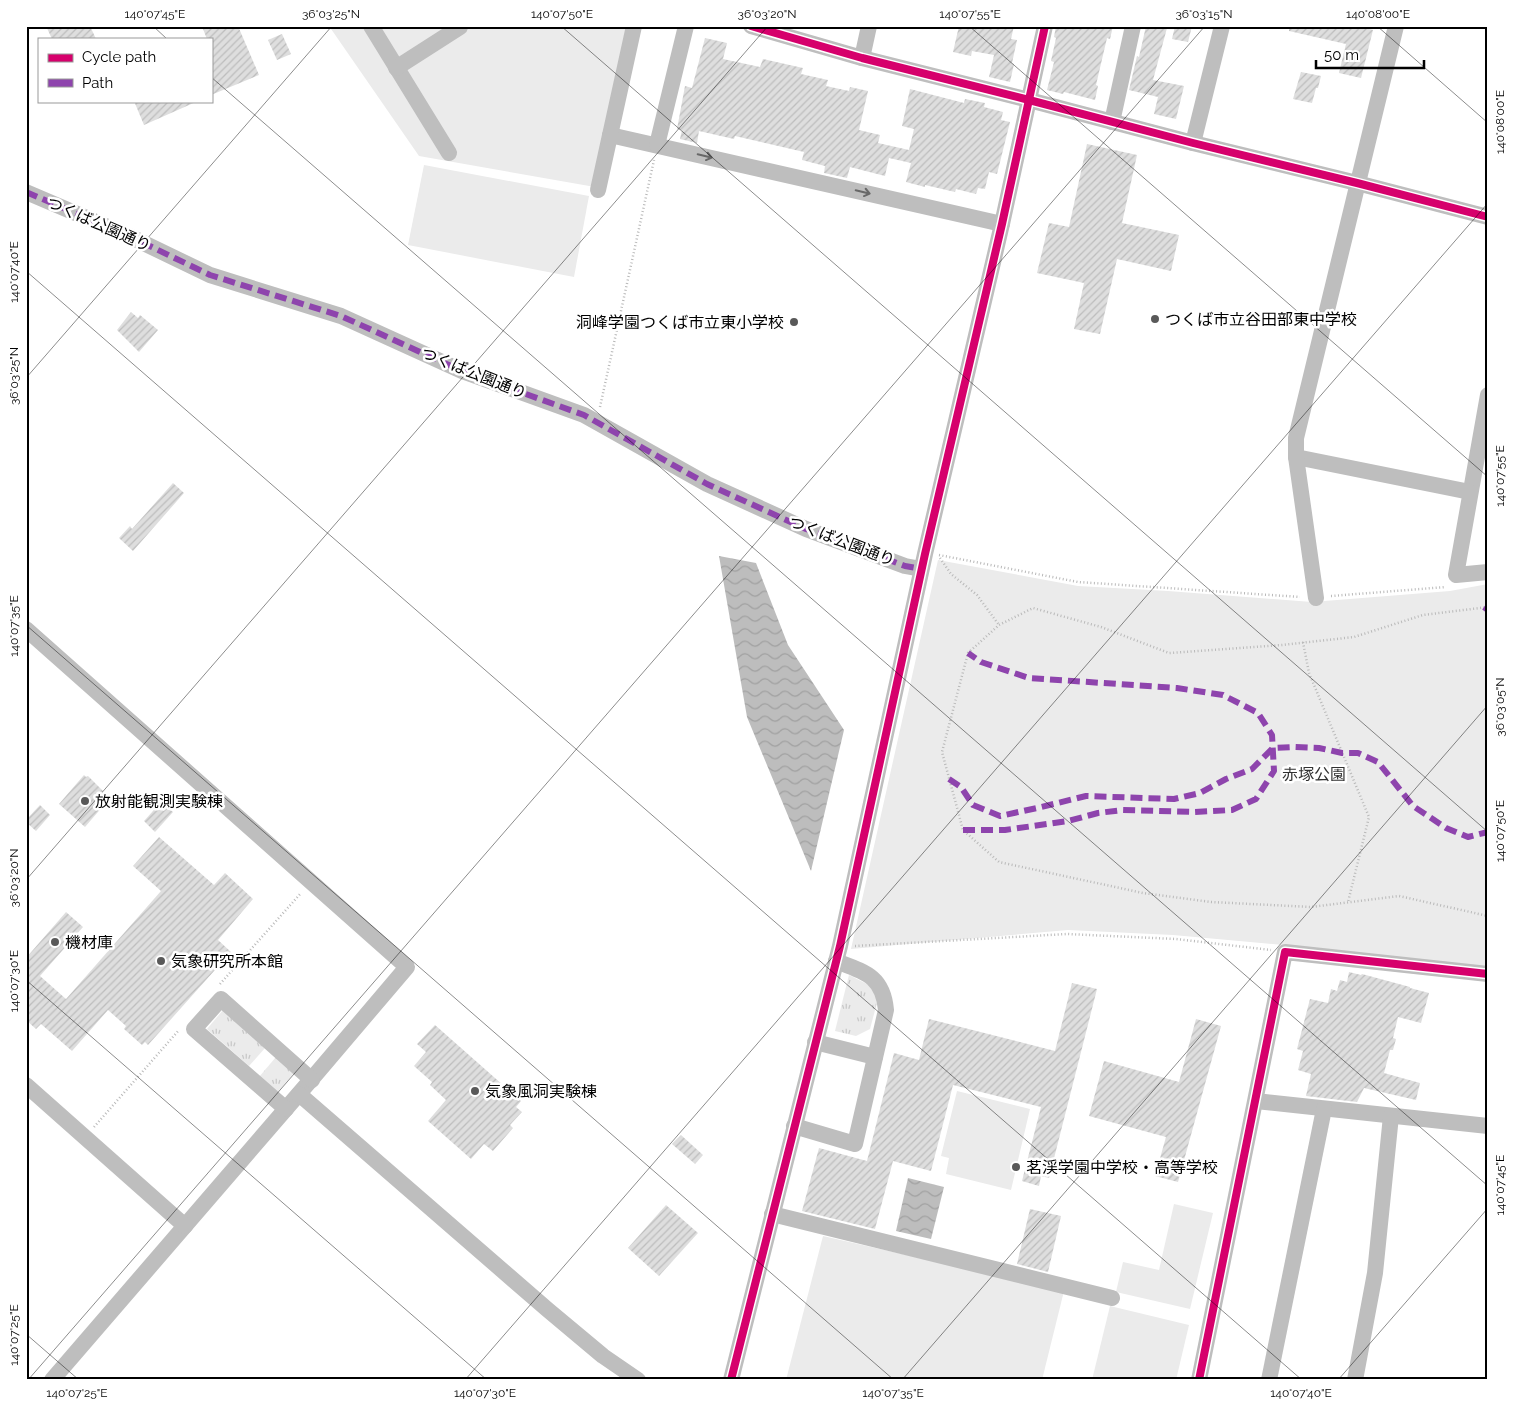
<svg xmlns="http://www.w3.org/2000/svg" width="1514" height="1406" font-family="Raleway,'Noto Sans JP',sans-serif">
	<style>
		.grass { fill: url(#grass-tufts) }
		.park { fill: #ebebeb }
		.water { fill: url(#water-waves) }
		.building { fill: url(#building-hatch) }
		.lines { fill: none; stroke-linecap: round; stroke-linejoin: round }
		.path { stroke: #b9b9b9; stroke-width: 2.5; stroke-dasharray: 1 2.5; stroke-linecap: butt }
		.minor { stroke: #bebebe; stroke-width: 16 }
		.quiet { stroke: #8e44ad; stroke-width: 6; stroke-dasharray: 12 6; stroke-linecap: butt }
		.cycleway-casing { stroke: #fff; stroke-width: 11 }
		.cycleway { stroke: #d6006c; stroke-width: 8 }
		.oneway { stroke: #686868 }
		.ticks { fill: none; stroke: #000; stroke-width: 1; stroke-opacity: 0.45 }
		.poi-dot { fill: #595959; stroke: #fff; stroke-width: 2 }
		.labels { text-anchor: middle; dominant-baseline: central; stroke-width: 5; stroke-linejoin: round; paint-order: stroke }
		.street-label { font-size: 16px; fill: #000; stroke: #fff }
		.poi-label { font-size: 16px; fill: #000; stroke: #fff; text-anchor: start }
		.park-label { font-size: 16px; fill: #313131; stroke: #fff }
		.neatline { fill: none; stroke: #000; stroke-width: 2 }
		.ticks-label { font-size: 12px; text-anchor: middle; fill: #000 }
	</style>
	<defs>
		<pattern id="grass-tufts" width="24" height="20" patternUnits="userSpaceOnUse" patternTransform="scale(1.25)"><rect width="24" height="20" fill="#ebebeb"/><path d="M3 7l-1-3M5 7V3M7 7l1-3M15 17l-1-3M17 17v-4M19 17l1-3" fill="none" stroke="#c8c8c8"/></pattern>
		<pattern id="water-waves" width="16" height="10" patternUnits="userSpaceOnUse" patternTransform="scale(1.25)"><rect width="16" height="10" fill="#bdbdbd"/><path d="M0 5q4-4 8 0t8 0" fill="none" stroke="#a1a1a1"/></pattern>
		<pattern id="building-hatch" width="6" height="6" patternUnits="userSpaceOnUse" patternTransform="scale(1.25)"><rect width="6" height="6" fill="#dedede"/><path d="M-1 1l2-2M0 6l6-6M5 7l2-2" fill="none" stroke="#bdbdbd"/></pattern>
	</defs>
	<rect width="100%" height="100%" fill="#fff"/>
	<g class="grass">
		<path d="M 849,975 L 873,987 L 878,999 L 870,1029 L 856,1036 L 835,1031 Z"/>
		<path d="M 223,1010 L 265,1048 L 249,1066 L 207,1029 Z"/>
		<path d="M 276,1057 L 294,1073 L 278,1092 L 259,1077 Z"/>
	</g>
	<g class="park">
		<path d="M 329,26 L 630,26 L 595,187 L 419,156 Z"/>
		<path d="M 424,165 L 589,196 L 574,277 L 408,245 Z"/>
		<path d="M 938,560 L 1078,586 L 1168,591 L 1312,602 L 1450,591 L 1488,584 L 1488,968 L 1283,945 L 1173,935 L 1068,930 L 851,949 Z"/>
		<path d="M 957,1091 L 1030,1109 L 1011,1190 L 946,1174 L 949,1158 L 941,1156 Z"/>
		<path d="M 1174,1204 L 1213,1213 L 1190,1309 L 1116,1292 L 1123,1262 L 1159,1270 Z"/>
		<path d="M 823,1236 L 1064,1291 L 1042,1380 L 786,1380 Z"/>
		<path d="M 1110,1306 L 1189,1325 L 1176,1380 L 1092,1380 Z"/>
	</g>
	<g class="water">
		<path d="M 719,556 L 756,563 L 788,645 L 844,730 L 811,871 L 747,717 Z"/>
		<path d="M 908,1178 L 944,1187 L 931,1239 L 896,1231 Z"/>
	</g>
	<g class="building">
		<path d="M 46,26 L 90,26 L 96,39 L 52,39 Z"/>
		<path d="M 210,26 L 238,26 L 259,75 L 211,95 L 211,39 L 207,39 L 203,29 Z"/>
		<path d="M 959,26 L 1014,26 L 1011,39 L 1017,40 L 1012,63 L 1014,64 L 1010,82 L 989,77 L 994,55 L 972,51 L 971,56 L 953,52 Z"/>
		<path d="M 1056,26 L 1113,26 L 1110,39 L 1107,38 L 1096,85 L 1098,86 L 1095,100 L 1064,92 L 1063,94 L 1047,90 L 1054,62 L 1051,61 L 1056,38 L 1054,37 Z"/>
		<path d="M 1146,26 L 1167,28 L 1153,80 L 1184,86 L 1176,119 L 1154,114 L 1158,97 L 1129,90 L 1137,56 L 1139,57 Z"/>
		<path d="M 1175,26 L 1192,26 L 1188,42 L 1172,39 Z"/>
		<path d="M 1289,26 L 1357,26 L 1373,30 L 1361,78 L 1339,73 L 1346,44 L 1289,31 Z"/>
		<path d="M 282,34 L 291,54 L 277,60 L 268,40 Z"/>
		<path d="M 705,38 L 727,43 L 723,59 L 760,67 L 763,59 L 803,68 L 801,74 L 828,80 L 826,86 L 849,91 L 850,87 L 868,91 L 859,130 L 880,135 L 878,143 L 909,150 L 914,129 L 902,126 L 910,89 L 964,103 L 965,99 L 985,103 L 984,107 L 1003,112 L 1001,120 L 1010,122 L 997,174 L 989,172 L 985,189 L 978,188 L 976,194 L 956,189 L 955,192 L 925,185 L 925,187 L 906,182 L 911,163 L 889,158 L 885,176 L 850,167 L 847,178 L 824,173 L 825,166 L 802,160 L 804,152 L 761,142 L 735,136 L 734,139 L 699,131 L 697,143 L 680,139 L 682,130 L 677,129 L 685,86 L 692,88 Z"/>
		<path d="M 1301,72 L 1321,76 L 1318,88 L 1316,88 L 1312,103 L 1293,99 Z"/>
		<path d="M 134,101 L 198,101 L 144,125 Z"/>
		<path d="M 1087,144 L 1137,155 L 1122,223 L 1179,235 L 1171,271 L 1117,259 L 1100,334 L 1074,329 L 1084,283 L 1037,273 L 1049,223 L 1069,227 Z"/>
		<path d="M 131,312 L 138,318 L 140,315 L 158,330 L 139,352 L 117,330 Z"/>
		<path d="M 173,483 L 184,493 L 133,551 L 119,538 L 130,526 L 132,529 Z"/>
		<path d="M 84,775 L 86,777 L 88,776 L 110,798 L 85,827 L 59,804 Z"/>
		<path d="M 161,802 L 173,812 L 155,832 L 144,821 Z"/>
		<path d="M 40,805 L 50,815 L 36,831 L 26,822 L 26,820 Z"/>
		<path d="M 159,837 L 214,885 L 225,873 L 253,899 L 218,940 L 231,952 L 148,1045 L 145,1042 L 142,1045 L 124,1029 L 126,1026 L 108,1010 L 72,1051 L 41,1024 L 36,1029 L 26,1020 L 26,958 L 66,912 L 83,927 L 40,976 L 66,999 L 161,891 L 133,866 Z"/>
		<path d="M 1349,972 L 1361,975 L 1362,974 L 1410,987 L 1410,988 L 1429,993 L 1421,1023 L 1398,1017 L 1393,1038 L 1396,1039 L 1393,1050 L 1390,1050 L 1384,1073 L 1420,1083 L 1416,1100 L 1364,1088 L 1357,1102 L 1306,1096 L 1311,1074 L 1298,1070 L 1303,1051 L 1297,1049 L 1310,999 L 1328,1003 L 1331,989 L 1337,991 L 1340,980 L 1347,982 Z"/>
		<path d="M 1072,983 L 1097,989 L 1049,1178 L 1041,1176 L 1039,1186 L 1022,1181 L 1041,1107 L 953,1085 L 931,1171 L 893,1161 L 875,1229 L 802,1211 L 819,1148 L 867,1161 L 894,1053 L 919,1060 L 929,1019 L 1055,1051 Z"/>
		<path d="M 1196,1019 L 1221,1026 L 1178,1182 L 1155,1176 L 1166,1137 L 1089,1116 L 1104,1061 L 1179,1082 Z"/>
		<path d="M 435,1025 L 521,1101 L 516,1107 L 522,1112 L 510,1125 L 513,1128 L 493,1151 L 484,1144 L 471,1159 L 428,1121 L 446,1100 L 430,1085 L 432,1082 L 414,1066 L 426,1052 L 417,1044 Z"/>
		<path d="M 681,1135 L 703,1155 L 695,1164 L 672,1144 Z"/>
		<path d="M 666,1205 L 698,1233 L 659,1276 L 628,1248 Z"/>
		<path d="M 1030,1209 L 1061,1216 L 1048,1272 L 1017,1264 Z"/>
	</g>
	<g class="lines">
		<g class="path">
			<path d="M 600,407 L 654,160"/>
			<path d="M 939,555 L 1078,582 L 1300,597"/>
			<path d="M 940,558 L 951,574 L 977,595 L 999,625"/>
			<path d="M 1331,596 L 1446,587"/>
			<path d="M 1488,607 L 1423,615 L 1354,637 L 1282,645 L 1169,653 L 1101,627 L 1033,608 L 999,625 L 968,653 L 942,752 L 963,830 L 999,862 L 1143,893 L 1211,902 L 1311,907 L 1399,896 L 1488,916"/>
			<path d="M 1303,642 L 1309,673 L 1369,817 L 1348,902"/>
			<path d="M 855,946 L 1067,934 L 1176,939 L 1271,950"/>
			<path d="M 220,984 L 301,893"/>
			<path d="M 94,1127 L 179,1030"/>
		</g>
		<g class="minor">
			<path d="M 371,26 L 449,153"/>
			<path d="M 751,26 L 862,58 L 1029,100 L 1193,143 L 1357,183 L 1488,217"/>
			<path d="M 862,58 L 869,26"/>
			<path d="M 396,68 L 460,27 L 459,26"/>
			<path d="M 1112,122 L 1133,26"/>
			<path d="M 610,135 L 1002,224"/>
			<path d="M 1193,143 L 1222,26"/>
			<path d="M 657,145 L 686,26"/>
			<path d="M 598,190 L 634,26"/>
			<path d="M 26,192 L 129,236 L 210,275 L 341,316 L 462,371 L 584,415 L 707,484 L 806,529 L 905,566 L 916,568"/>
			<path d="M 1488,395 L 1456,575 L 1488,572"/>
			<path d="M 1296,457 L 1470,492"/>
			<path d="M 1316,598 L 1296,457 L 1296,438 L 1396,26"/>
			<path d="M 26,629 L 407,967 L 316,1074 L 52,1380"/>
			<path d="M 815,1042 L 875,1057"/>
			<path d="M 26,1085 L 185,1226"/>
			<path d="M 299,1094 L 548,1310 L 603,1356 L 638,1380"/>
			<path d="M 1256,1101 L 1488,1126"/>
			<path d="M 286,1109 L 194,1029 L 221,999 L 312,1080"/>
			<path d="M 794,1126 L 855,1144 L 886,1010 C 883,976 865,972 836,961"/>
			<path d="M 772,1214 L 1112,1298"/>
			<path d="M 731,1380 L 840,946 L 925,554 L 1002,224 L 1045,26"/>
			<path d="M 1199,1380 L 1285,952 L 1488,974"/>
			<path d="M 1269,1380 L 1324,1109"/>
			<path d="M 1355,1380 L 1375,1273 L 1391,1116"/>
		</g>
		<g class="quiet">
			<path d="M 26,192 L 129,236 L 210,275 L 341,316 L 462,371 L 584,415 L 707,484 L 806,529 L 905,566 L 916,568"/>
			<path d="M 1484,607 L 1488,610"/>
			<path d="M 949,779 L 961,787 L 973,805 L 1000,816 L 1037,808 L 1086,796 L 1174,799 L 1200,793 L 1226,779 L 1252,769 L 1273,748 L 1295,747 L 1319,748 L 1342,753 L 1358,753 L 1378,762 L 1413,806 L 1446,828 L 1468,837 L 1488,832"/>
			<path d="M 963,830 L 1005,830 L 1068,821 L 1098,813 L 1123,810 L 1195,812 L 1232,810 L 1256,799 L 1274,771 L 1272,735 L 1258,713 L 1223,695 L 1177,688 L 1029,678 L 981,662 L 968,653"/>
		</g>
		<g class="cycleway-casing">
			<g id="cycleway">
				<path d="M 751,26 L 862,58 L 1029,100 L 1193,143 L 1357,183 L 1488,217"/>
				<path d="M 731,1380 L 840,946 L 925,554 L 1002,224 L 1045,26"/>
				<path d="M 1199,1380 L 1285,952 L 1488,974"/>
			</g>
		</g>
		<use href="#cycleway" class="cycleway"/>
	</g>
	<defs><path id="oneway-shaft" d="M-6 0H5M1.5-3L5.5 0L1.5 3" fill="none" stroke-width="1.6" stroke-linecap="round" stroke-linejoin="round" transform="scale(1.25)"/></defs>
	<g class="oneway">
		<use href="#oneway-shaft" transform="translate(705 156) rotate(13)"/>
		<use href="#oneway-shaft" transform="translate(863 192) rotate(13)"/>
	</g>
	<path class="ticks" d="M 153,26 L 167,39M 561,26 L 1488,832M 969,26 L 1488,477M 1377,26 L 1488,123M 211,77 L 1488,1186M 26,271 L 1302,1380M 26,378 L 332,26M 26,625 L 894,1380M 26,880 L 768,26M 26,980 L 487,1380M 26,1334 L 79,1380M 28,1380 L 1205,26M 465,1380 L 1488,203M 902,1380 L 1488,705M 1338,1380 L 1488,1208"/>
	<g class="poi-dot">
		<circle cx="1155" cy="319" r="5"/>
		<circle cx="794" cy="322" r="5"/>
		<circle cx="85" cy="801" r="5"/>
		<circle cx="55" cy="942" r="5"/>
		<circle cx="161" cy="961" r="5"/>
		<circle cx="475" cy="1091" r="5"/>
		<circle cx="1016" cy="1167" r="5"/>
	</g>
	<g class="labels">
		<g class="street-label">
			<text transform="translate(99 224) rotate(24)">つくば公園通り</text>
			<text transform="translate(474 373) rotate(22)">つくば公園通り</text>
			<text transform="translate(842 541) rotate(21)">つくば公園通り</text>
		</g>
		<g class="poi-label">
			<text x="1165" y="319">つくば市立谷田部東中学校</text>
			<text x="784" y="322" text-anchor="end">洞峰学園つくば市立東小学校</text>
			<text x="95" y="801">放射能観測実験棟</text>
			<text x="65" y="942">機材庫</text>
			<text x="171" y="961">気象研究所本館</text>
			<text x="485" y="1091">気象風洞実験棟</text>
			<text x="1026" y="1167">茗渓学園中学校・高等学校</text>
		</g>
		<g class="park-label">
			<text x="1314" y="774">赤塚公園</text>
		</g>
	</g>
	<rect width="1514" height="1406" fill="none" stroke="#ffffff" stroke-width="55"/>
	<rect x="38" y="38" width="175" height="65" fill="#ffffff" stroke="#999999"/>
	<rect x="48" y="54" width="25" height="8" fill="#d6006c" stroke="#999999"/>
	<text x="82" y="62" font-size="15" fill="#000000">Cycle path</text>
	<rect x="48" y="79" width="25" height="8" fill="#8e44ad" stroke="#999999"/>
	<text x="82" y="88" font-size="15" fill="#000000">Path</text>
	<path d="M1316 60v8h108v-8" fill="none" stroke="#000000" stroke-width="2.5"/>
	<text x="1324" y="60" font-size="15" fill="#000000" stroke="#ffffff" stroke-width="4" paint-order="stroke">50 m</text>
	<rect x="28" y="28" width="1458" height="1350" class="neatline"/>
	<g class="ticks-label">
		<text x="155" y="18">140°07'45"E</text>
		<text x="331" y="18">36°03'25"N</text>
		<text x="562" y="18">140°07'50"E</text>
		<text x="767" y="18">36°03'20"N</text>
		<text x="970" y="18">140°07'55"E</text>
		<text x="1204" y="18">36°03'15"N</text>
		<text x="1378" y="18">140°08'00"E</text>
		<text transform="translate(1500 122) rotate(-90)" y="4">140°08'00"E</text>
		<text transform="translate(14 272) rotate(-90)" y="4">140°07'40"E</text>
		<text transform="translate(14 376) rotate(-90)" y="4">36°03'25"N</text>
		<text transform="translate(1500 476) rotate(-90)" y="4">140°07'55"E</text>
		<text transform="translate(14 626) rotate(-90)" y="4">140°07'35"E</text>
		<text transform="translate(1500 707) rotate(-90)" y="4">36°03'05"N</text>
		<text transform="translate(1500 831) rotate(-90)" y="4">140°07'50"E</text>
		<text transform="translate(14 878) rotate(-90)" y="4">36°03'20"N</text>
		<text transform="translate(14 981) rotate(-90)" y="4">140°07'30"E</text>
		<text transform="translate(1500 1185) rotate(-90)" y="4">140°07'45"E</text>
		<text transform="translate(14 1335) rotate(-90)" y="4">140°07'25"E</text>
		<text x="77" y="1397">140°07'25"E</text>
		<text x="485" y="1397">140°07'30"E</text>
		<text x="893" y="1397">140°07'35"E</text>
		<text x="1301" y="1397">140°07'40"E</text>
	</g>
</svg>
